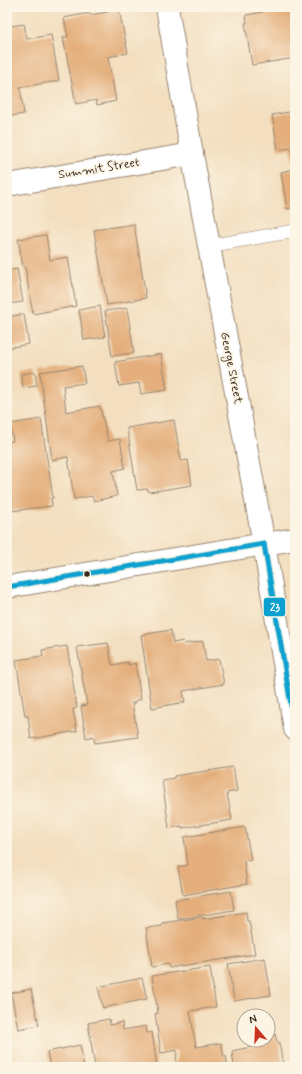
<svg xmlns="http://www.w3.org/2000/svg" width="302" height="1074" font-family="Mynerve,sans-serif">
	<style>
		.building { fill: #e4af7b }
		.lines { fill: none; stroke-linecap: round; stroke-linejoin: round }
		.service-casing { stroke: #97846f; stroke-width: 14 }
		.minor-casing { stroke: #97846f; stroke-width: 24 }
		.service { stroke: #fff; stroke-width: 13 }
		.minor { stroke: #fff; stroke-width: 22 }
		.bus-1-casing { stroke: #fcf5e5; stroke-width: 8 }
		.bus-1 { stroke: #09a0d0; stroke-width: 5 }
		.bus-dot { fill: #3b2a1e; stroke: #fcf5e5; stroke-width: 1.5 }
		.labels { text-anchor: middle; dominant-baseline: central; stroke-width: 3.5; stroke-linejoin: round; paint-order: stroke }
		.street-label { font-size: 12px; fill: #3b2a1e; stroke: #fcf5e5 }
		.line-badge { stroke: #fcf5e5; stroke-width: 1.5 }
		.badge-label { font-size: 11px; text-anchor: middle; font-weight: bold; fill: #fff }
	</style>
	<rect width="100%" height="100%" fill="#fcf5e5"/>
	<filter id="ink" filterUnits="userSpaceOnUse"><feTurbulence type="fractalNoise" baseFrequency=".025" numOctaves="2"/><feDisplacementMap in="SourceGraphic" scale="8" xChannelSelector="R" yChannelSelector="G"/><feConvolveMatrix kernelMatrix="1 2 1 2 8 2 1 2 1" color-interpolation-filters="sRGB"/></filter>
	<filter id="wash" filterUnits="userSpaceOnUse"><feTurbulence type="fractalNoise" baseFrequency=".012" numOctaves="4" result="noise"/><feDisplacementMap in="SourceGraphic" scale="16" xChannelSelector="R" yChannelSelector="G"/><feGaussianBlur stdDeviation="0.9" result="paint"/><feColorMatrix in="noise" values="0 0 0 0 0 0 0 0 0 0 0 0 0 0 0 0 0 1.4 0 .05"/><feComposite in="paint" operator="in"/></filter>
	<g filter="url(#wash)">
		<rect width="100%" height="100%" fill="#f3dfc0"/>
		<g id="blocks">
			<g class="building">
				<path d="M 284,7 L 288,7 L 288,9 L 295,8 L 295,58 L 252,65 L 245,23 L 247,23 L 246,15 L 263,12 L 263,10 Z"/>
				<path d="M 119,10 L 128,53 L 108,57 L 116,101 L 97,105 L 96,100 L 76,104 L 63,37 L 68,37 L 64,18 L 89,13 L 90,15 Z"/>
				<path d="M 8,12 L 10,26 L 24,24 L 27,39 L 51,35 L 59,81 L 20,87 L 24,114 L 7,117 Z"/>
				<path d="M 295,111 L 295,207 L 287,209 L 281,172 L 294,169 L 291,148 L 278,150 L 272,115 Z"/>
				<path d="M 134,224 L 146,298 L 107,305 L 94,230 Z"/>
				<path d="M 46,235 L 50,260 L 68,257 L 76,306 L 33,314 L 25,267 L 23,267 L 18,239 Z"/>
				<path d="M 17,269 L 23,302 L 7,304 L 7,271 Z"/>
				<path d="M 100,306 L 105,337 L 84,340 L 79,310 Z"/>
				<path d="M 127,308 L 134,353 L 112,356 L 105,311 Z"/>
				<path d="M 24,314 L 29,344 L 7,348 L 7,317 Z"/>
				<path d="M 161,354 L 167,390 L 141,394 L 139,383 L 119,386 L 115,362 Z"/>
				<path d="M 82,366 L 85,383 L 63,386 L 66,412 L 100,406 L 108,441 L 120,439 L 125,468 L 113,471 L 117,496 L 94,501 L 92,496 L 74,499 L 68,457 L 52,460 L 40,372 Z"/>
				<path d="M 35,372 L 37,386 L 23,388 L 21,374 Z"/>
				<path d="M 41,419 L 53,498 L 51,498 L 52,506 L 11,511 L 10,504 L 7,505 L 7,442 L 13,441 L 10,424 Z"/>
				<path d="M 174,420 L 181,461 L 188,460 L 192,485 L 149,492 L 148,489 L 137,490 L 127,428 Z"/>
				<path d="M 171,630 L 173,643 L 183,641 L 184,644 L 203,641 L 206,661 L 219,659 L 224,684 L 183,691 L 185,702 L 152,708 L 141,635 Z"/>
				<path d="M 108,643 L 112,665 L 128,662 L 128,665 L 135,663 L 141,699 L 135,701 L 135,703 L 132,703 L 138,737 L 95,743 L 93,736 L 86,738 L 81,706 L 87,705 L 77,647 Z"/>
				<path d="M 67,646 L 77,708 L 73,709 L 77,731 L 31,739 L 28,716 L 25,716 L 16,660 L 43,656 L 42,650 Z"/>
				<path d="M 233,767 L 237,791 L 227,793 L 232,820 L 182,828 L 182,826 L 169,828 L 162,780 L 174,778 L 174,776 Z"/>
				<path d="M 245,827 L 251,860 L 244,861 L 247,884 L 183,895 L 178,867 L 188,865 L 184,837 Z"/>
				<path d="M 231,891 L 234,910 L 178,919 L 175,900 Z"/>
				<path d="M 246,912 L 247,921 L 249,921 L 255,954 L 169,968 L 168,964 L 152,967 L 146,928 L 162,926 L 162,923 L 203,917 L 203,919 Z"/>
				<path d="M 265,958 L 271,995 L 234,1001 L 228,964 Z"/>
				<path d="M 210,967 L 216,1007 L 190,1011 L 196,1047 L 221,1043 L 224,1057 L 226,1056 L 228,1067 L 170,1067 L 176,1065 L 177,1050 L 161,1053 L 155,1014 L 158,1013 L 152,976 Z"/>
				<path d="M 142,978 L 147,999 L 103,1008 L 98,987 Z"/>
				<path d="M 31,989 L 39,1025 L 18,1029 L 11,993 Z"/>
				<path d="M 109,1019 L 110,1025 L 122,1022 L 123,1030 L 146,1026 L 147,1033 L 152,1032 L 157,1067 L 95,1067 L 88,1023 Z"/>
				<path d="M 275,1034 L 277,1042 L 279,1042 L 283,1065 L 278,1067 L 234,1067 L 232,1051 L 256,1046 L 254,1040 L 268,1040 L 268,1035 Z"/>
				<path d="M 80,1045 L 84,1067 L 50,1067 L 47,1052 Z"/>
			</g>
		</g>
	</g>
	<g filter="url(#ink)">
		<use href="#blocks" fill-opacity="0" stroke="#97846f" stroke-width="1"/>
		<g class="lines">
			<g class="service-casing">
				<path id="service" d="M 208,246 L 295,231"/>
			</g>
			<g class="minor-casing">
				<g id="minor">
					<path d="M 167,7 L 192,154 L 264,544 L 295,729"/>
					<path d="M 7,185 L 192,154"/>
					<path d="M 7,587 L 295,539"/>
				</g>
			</g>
			<use href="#service" class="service"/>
			<use href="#minor" class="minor"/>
			<g class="bus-1-casing">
				<g id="bus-1">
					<path d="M 264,544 L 295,729"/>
					<path d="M 7,587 L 264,544"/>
				</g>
			</g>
			<use href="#bus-1" class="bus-1"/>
		</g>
	</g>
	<circle class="bus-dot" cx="87" cy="574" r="3.5"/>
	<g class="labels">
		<g class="street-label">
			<text transform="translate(99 169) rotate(-9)">Summit Street</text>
			<text transform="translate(231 368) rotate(79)">George Street</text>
		</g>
	</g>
	<rect class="line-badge" x="263" y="597" width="23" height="20" rx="4" fill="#09a0d0"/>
	<g class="badge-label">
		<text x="275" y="611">23</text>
	</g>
	<rect width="302" height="1074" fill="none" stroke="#fcf5e5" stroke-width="24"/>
	<g transform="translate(256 1028) rotate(341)"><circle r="19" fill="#fcf5e5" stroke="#afa495"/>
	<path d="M0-3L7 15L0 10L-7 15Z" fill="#c8321e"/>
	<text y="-6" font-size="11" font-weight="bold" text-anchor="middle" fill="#3b2a1e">N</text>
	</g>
</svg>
